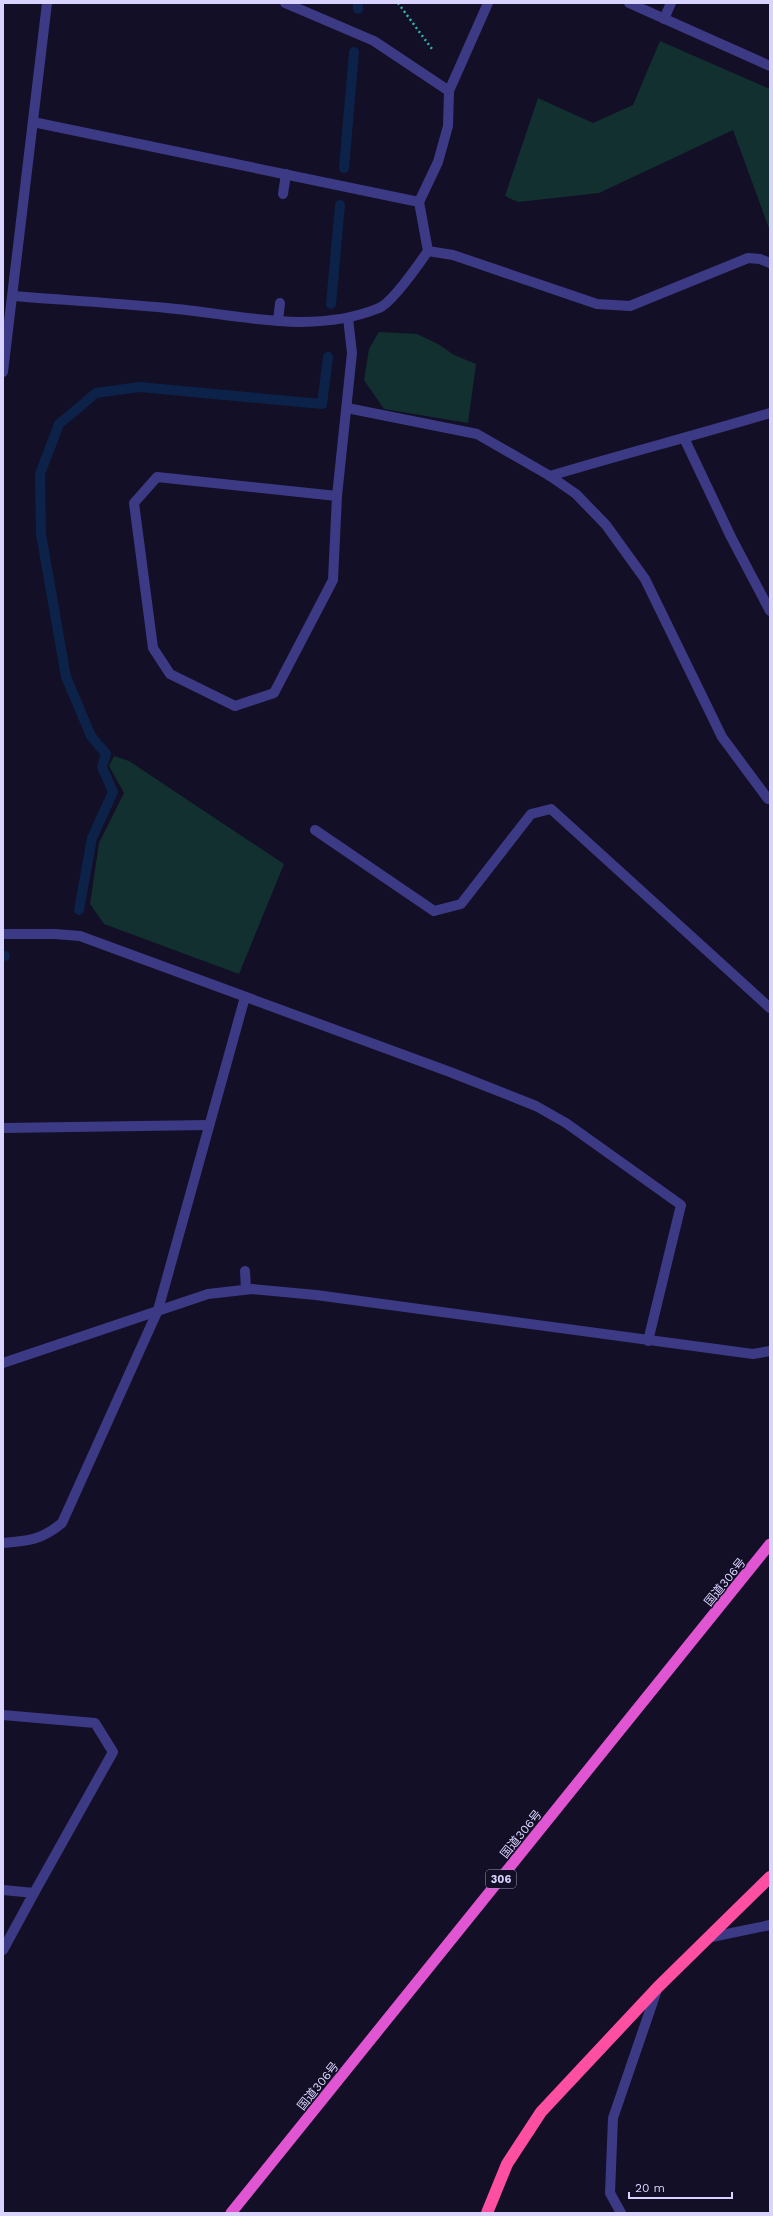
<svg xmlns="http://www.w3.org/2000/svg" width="773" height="2216" font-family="'Work Sans','Noto Sans JP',sans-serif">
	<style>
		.green { fill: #12302f }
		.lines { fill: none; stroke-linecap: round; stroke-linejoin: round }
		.stream { stroke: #0c2248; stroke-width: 10 }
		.path { stroke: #2fb8b0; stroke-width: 2.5; stroke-dasharray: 2 3; stroke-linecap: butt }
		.service { stroke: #3d3a85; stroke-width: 10 }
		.minor { stroke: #3d3a85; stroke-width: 10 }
		.tertiary { stroke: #3d3a85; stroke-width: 10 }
		.trunk { stroke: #e055d1; stroke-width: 11 }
		.motorway { stroke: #ff4fa3; stroke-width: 12 }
		.labels { text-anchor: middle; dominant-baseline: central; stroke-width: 3; stroke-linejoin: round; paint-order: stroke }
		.shield { fill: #130f26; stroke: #9e99be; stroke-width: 1 }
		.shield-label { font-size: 11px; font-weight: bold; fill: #d9d4ff }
		.street-label { font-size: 12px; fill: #d9d4ff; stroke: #130f26 }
	</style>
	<rect width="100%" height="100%" fill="#130f26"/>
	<g class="green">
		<path d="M 660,41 L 770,89 L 770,231 L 733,130 L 599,193 L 518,202 L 505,196 L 538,98 L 593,123 L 633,105 Z"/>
		<path d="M 379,332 L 417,334 L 438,344 L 454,355 L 476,364 L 468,423 L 384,409 L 364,380 L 369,349 Z"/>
		<path d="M 114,756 L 129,761 L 284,864 L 239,974 L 104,924 L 90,904 L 99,843 L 124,793 L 109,766 Z"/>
	</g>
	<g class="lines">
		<g class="stream">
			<path d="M 358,9 L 358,3"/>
			<path d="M 344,168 L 354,52"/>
			<path d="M 331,304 L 340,205"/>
			<path d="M 79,910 L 92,838 L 113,792 L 102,767 L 106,754 L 91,736 L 66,677 L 41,534 L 40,474 L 59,424 L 96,393 L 139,387 L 322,404 L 328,357"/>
			<path d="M 3,956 L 5,956"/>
		</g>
		<path class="path" d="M 398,3 L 432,49"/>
		<g class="service">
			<path d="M 283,194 L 286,174"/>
			<path d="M 278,321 L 280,303"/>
			<path d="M 245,1271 L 246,1289"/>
			<path d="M 707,1938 L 770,1925"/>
			<path d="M 621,2213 L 610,2193 L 613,2118 L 658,1987"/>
		</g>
		<g class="minor">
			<path d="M 285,3 L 374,41 L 449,91"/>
			<path d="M 629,3 L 770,66"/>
			<path d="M 664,19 L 671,3"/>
			<path d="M 33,122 L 419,202"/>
			<path d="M 428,251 L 453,255 L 597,304 L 630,306 L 748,258 L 760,259 L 770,263"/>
			<path d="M 13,296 C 64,300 115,303 167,308 C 237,314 311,336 379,308 C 392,303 419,264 428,251 L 419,202 L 438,162 L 448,126 L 449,91 L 488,3"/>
			<path d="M 347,408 L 477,434 L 550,476 L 576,494 L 606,525 L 645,579 L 722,737 L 768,799"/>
			<path d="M 684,438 L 731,537 L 770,611"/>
			<path d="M 550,476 C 623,454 697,435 770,413"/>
			<path d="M 337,496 L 157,477 L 134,503 L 153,648 L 170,674 L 235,706 L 274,693 L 333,580 L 337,496 L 352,353 L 348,318"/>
			<path d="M 315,830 L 434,911 L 461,904 L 531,814 L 551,809 L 770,1008"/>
			<path d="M 3,934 L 55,934 L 80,936 L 450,1072 L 536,1106 L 566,1123 L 681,1205 L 648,1341"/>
			<path d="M 3,1128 L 209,1125"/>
			<path d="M 3,1363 L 208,1294 L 252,1289 L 316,1295 L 753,1354 L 770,1351"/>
			<path d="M 3,1543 C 29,1541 41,1540 62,1523 L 158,1310 L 245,997"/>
			<path d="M 3,1715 L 95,1723 L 113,1752 L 34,1893"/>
			<path d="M 3,1890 L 34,1893 L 3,1950"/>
		</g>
		<path class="tertiary" d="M 3,372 L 47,3"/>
		<path class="trunk" d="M 231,2213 L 770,1544"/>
		<path class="motorway" d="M 487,2213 L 507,2164 L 541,2112 L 658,1987 L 770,1877"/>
	</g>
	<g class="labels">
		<rect class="shield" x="486" y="1870" width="30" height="18" rx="3"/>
		<g class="shield-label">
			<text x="501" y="1879">306</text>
		</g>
		<g class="street-label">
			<text transform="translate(725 1582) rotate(-51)">国道306号</text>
			<text transform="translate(521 1834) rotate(-51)">国道306号</text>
			<text transform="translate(318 2086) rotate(-51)">国道306号</text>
		</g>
	</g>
	<rect width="773" height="2216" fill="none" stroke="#d9d4ff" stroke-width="8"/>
	<path d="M629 2192v6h103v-6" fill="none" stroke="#d9d4ff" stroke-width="2"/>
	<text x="635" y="2192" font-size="12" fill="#d9d4ff" stroke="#130f26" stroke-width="3" paint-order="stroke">20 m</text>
</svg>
